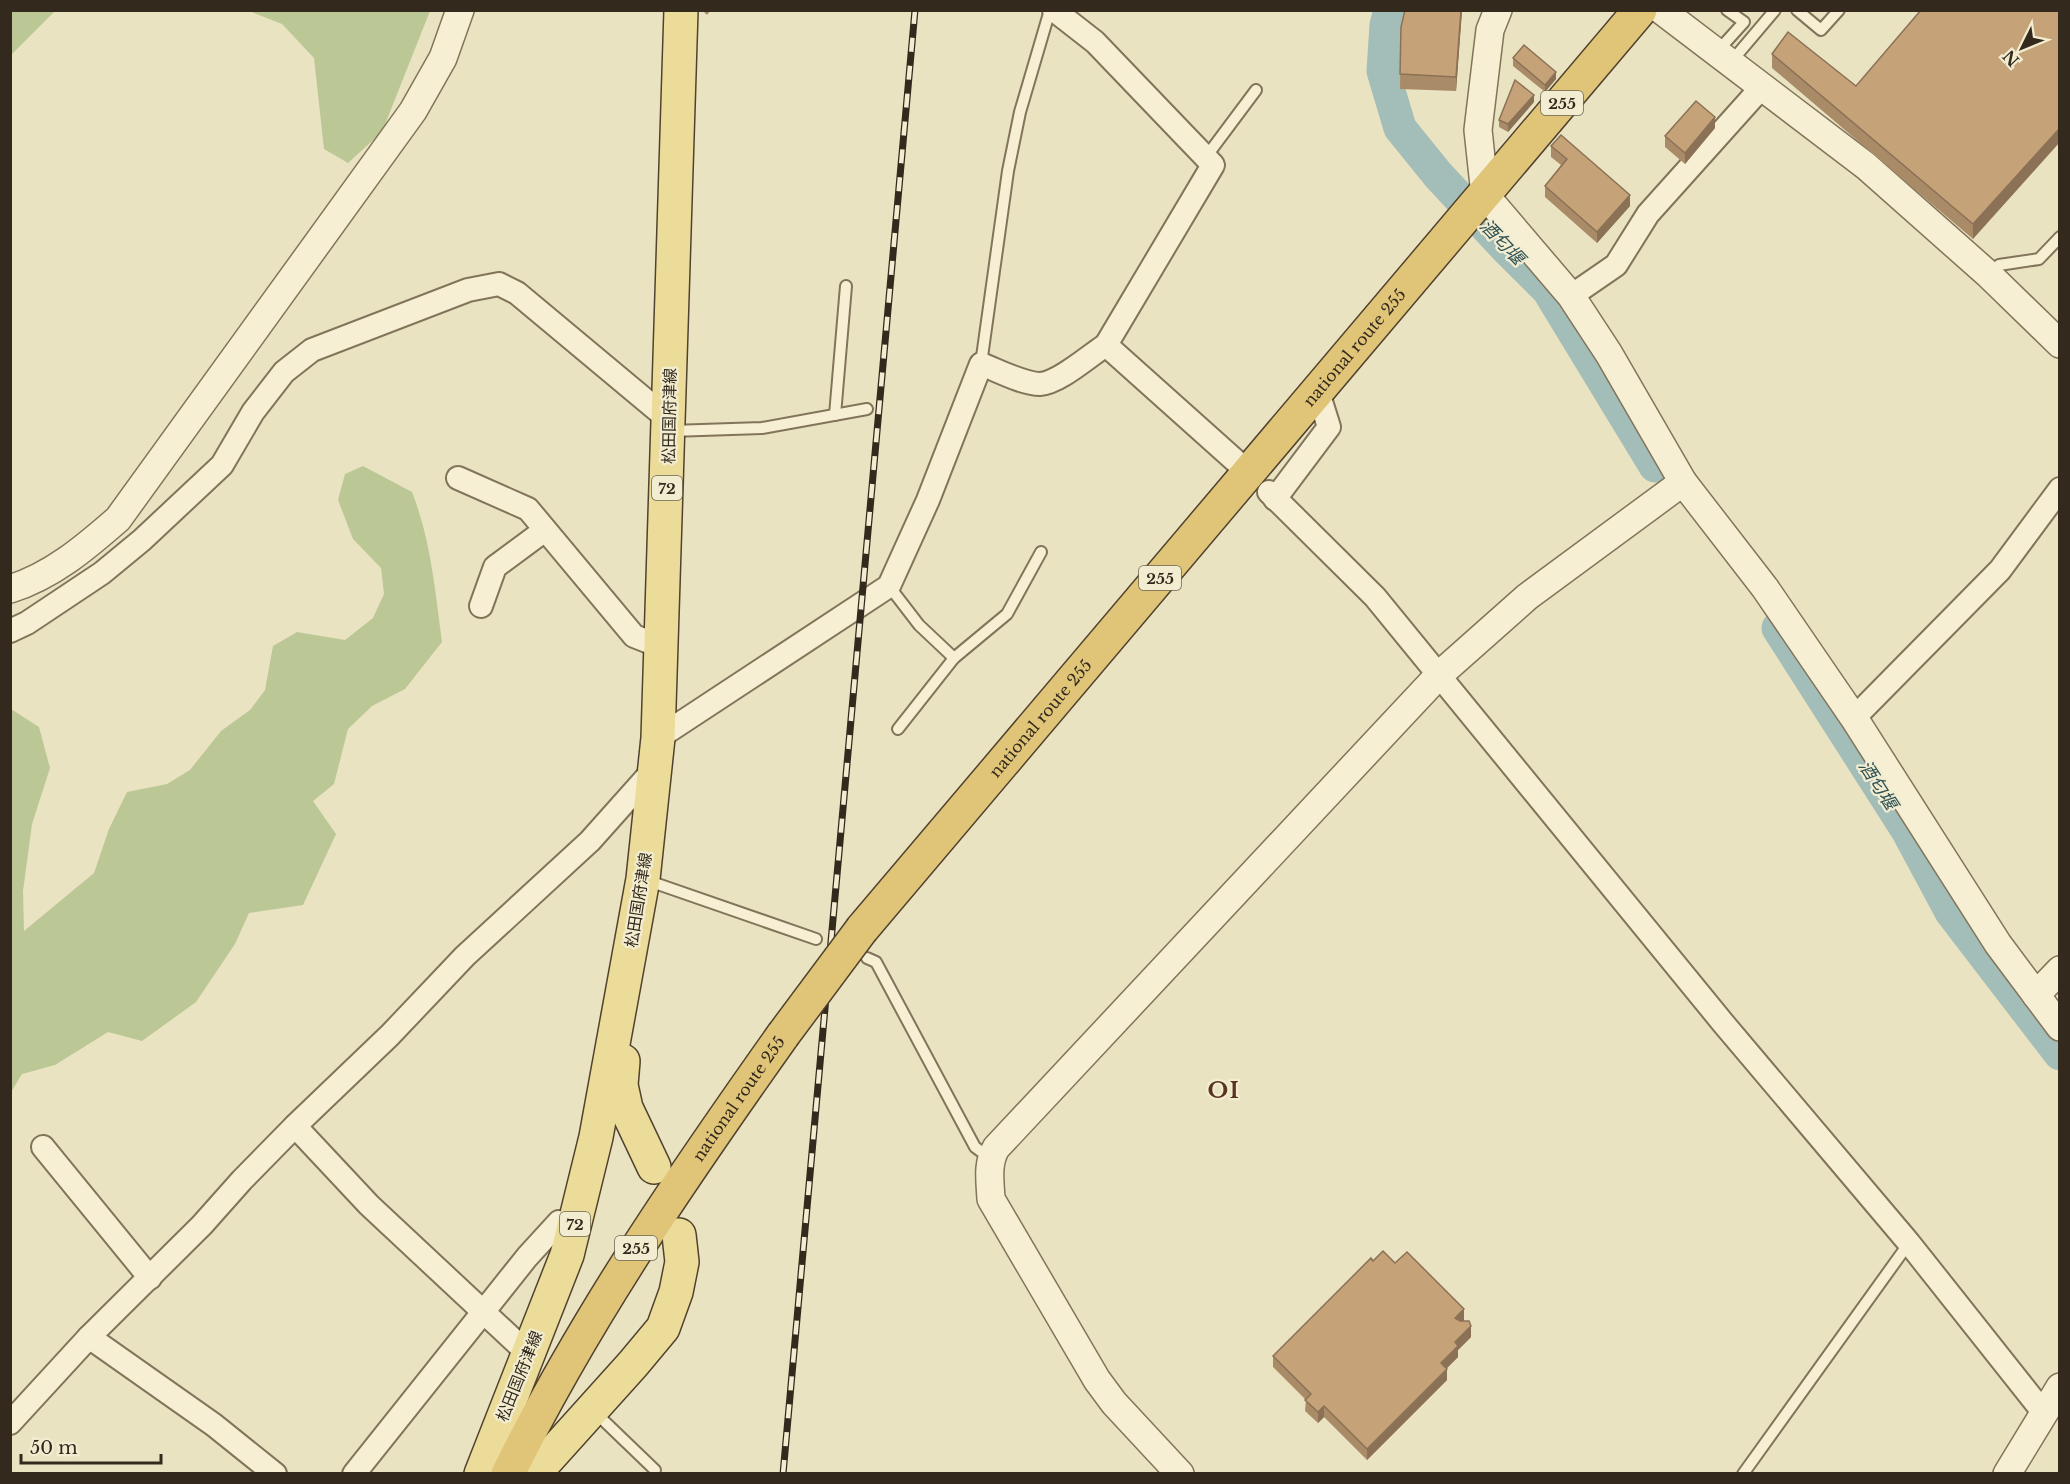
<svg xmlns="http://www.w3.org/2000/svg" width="2070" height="1484" font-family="'Libre Baskerville','Noto Sans JP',serif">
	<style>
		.green { fill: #bcc796 }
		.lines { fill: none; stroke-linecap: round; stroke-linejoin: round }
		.river { stroke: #a3bdb8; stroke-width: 33 }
		.service-casing { stroke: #82745a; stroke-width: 14 }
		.minor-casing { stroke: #82745a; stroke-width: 26 }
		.tertiary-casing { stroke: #82745a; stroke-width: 30 }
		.primary-casing { stroke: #50422e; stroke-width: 36 }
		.trunk-casing { stroke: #50422e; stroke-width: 36 }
		.service { stroke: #f6efd3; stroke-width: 10 }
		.minor { stroke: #f6efd3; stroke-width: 22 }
		.tertiary { stroke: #f6efd3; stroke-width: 27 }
		.primary { stroke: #ecdc9a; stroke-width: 33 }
		.trunk { stroke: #e0c478; stroke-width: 33 }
		.rail-casing { stroke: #332a1d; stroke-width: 7 }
		.rail { stroke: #f2ecd0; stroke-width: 4.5; stroke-dasharray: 14; stroke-linecap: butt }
		.trunk-bridge-casing { stroke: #50422e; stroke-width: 36; stroke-linecap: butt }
		.trunk-bridge { stroke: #e0c478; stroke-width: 33 }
		.wall { fill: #aa8b68 }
		.shaded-wall { fill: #8b7155 }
		.building { fill: #c6a279; stroke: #8b7155; stroke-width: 1.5 }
		.labels { text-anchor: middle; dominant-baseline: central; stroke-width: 4.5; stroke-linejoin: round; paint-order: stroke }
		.shield { fill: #f2ecd0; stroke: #6c6453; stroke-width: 1.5 }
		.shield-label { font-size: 15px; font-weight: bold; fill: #332a1d }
		.street-label { font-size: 16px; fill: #332a1d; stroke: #f2ecd0 }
		.water-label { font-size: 18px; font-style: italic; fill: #2d5052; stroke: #f2ecd0 }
		.district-label { font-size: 22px; font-weight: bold; letter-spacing: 1.5px; fill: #5c331f; stroke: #f2ecd0 }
	</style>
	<rect width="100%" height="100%" fill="#eae3c1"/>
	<g class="green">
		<path d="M 11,10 L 55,11 L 11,55 L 10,11 Z"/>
		<path d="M 249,11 L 430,11 L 382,132 L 348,163 L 324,149 L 314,58 L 282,24 Z"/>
		<path d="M 363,466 L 412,492 C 431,540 435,591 442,642 L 405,689 L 372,706 L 348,729 L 334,784 L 313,801 L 336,834 L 303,905 L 249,913 L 235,944 L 196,1002 L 142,1041 L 108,1032 L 55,1065 L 22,1074 L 11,1092 L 11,709 L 39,727 L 50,768 L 32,824 L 23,891 L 24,931 L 94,873 L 109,829 L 127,792 L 167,784 L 190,770 L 221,731 L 250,710 L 265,690 L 273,646 L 297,632 L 345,640 L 373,618 L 384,594 L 381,568 L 353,539 L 338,500 L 345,474 Z"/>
	</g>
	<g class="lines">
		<g class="river">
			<path d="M 1390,10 L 1386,25 L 1383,71 L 1400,128 L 1438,175 L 1505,247 L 1548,290 L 1655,466"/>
			<path d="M 1778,628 L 1907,830 L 1951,912 L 2060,1054"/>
		</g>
		<g class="service-casing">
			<g id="service">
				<path d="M 1797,10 L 1821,30 L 1839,10"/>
				<path d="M 1716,53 L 1744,22 L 1727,10"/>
				<path d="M 1731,62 L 1775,10"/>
				<path d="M 1206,157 L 1256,90"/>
				<path d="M 1989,275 L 1999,265 L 2039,259 L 2060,237"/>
				<path d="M 981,364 L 1008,171 L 1020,112 L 1050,10"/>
				<path d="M 835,415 L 846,286"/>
				<path d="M 671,431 L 762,428 L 867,409"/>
				<path d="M 889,586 L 919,625 L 954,658"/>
				<path d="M 898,729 L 954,658 L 1007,614 L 1041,552"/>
				<path d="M 646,880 L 816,939"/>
				<path d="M 867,958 L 876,962 L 975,1147 L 990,1158"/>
				<path d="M 603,1420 L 655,1470"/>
				<path d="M 1743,1474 L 1909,1243"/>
			</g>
		</g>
		<g class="minor-casing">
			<g id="minor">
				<path d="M 1054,10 L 1095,42 L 1213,165 L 1106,345 L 1239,464"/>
				<path d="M 1571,296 L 1616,265 L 1648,214 L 1761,88"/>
				<path d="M 458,478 L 528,509 L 634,636 L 662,647"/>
				<path d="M 1269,492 L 1375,597 L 1723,1023 L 1909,1243 L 2043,1412"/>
				<path d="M 1275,499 L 1329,427 L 1318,392"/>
				<path d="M 481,606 L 495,567 L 545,530"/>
				<path d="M 10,631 L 27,623 L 102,573 L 142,540 L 222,465 L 253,412 L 284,372 L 312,350 L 468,290 L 499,284 L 517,293 L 668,419"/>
				<path d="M 1854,718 L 2000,570 L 2060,489"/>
				<path d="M 658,738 L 889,586 L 928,500 L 981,364 C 997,370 1023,384 1040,384 C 1059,383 1090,355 1106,345"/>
				<path d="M 295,1126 L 369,1205 L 521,1347"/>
				<path d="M 43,1147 L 150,1278"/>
				<path d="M 89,1337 L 214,1425 L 275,1474"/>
				<path d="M 10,1423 L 89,1337 L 202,1225 L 242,1180 L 295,1126 L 390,1035 L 465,956 L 590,841 L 656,767"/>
				<path d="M 354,1474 L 527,1257 L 559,1222"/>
			</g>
		</g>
		<g class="tertiary-casing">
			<g id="tertiary">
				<path d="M 1498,10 L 1490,30 L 1478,130 L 1485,195 L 1571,296 L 1609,354 L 1683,482 L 1765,588 L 1854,718 L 1998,944 L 2060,1027"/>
				<path d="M 1661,10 L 1866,166 L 1989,275 L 2060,344"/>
				<path d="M 10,589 C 52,576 86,547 118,519 L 413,111 L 443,58 L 460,10"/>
				<path d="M 2036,995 L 2060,970"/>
				<path d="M 1180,1474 L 1114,1403 L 1097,1380 L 991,1199 C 990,1180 987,1164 996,1148 L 1438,676 L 1527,597 L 1683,482"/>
				<path d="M 2007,1474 L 2060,1387"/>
			</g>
		</g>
		<g class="primary-casing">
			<g id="primary">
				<path d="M 623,1061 L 621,1085 L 626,1108 L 654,1167"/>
				<path d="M 481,1474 L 567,1255 L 596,1137 L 643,879 L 658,738 L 681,10"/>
				<path d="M 534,1474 L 633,1364 L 663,1328 L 676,1292 L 682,1262 L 679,1235"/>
			</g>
		</g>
		<g class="trunk-casing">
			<g id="trunk">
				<path id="s1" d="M 862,929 L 1640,10"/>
				<path id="s2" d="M 508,1474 C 585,1318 683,1176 783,1035"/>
			</g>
		</g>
		<use href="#service" class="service"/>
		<use href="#minor" class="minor"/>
		<use href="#tertiary" class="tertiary"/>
		<use href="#primary" class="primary"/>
		<use href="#trunk" class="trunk"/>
		<g class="rail-casing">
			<path id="rail" d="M 783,1474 L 915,10"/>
		</g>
		<use href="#rail" class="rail"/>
		<g class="trunk-bridge-casing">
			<path id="trunk-bridge" d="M 783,1035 L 862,929"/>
		</g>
		<use href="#trunk-bridge" class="trunk-bridge"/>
	</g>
	<g class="wall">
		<path d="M 702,10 L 711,10 L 707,15 Z"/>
		<path d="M 1462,10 L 1456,91 L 1400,89 L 1401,27 Z"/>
		<path d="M 2060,10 L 1973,239 L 1772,68 L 1772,54 L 1856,86 Z"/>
		<path d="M 1513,58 L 1556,79 L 1545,92 L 1513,66 Z"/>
		<path d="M 1534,102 L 1508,132 L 1499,127 L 1499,120 Z"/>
		<path d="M 1715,128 L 1685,164 L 1665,147 L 1665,136 Z"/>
		<path d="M 1551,146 L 1630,206 L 1597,243 L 1545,197 L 1545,186 L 1561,165 L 1551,157 Z"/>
		<path d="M 1373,1261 L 1464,1320 L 1463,1321 L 1471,1337 L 1458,1350 L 1458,1357 L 1447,1368 L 1447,1380 L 1367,1460 L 1324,1417 L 1318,1423 L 1305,1411 L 1306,1400 L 1273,1367 L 1273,1356 Z"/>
	</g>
	<g class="shaded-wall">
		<path d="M 1461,10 L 1462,11 L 1456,91 L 1456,77 Z"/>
		<path d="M 1556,72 L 1556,79 L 1545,92 L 1545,85 Z"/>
		<path d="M 1534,95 L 1534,102 L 1508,132 L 1508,124 Z"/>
		<path d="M 1715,117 L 1715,128 L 1685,164 L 1685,153 Z"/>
		<path d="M 2060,128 L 2060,142 L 1973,239 L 1973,224 Z"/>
		<path d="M 1630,195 L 1630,206 L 1597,243 L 1597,232 Z"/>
		<path d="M 1464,1309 L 1464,1320 L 1455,1329 L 1455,1318 Z"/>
		<path d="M 1471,1326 L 1471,1337 L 1458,1350 L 1458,1357 L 1441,1374 L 1441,1363 L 1455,1342 Z"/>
		<path d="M 1447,1369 L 1447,1380 L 1367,1460 L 1367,1449 Z"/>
		<path d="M 1324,1406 L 1324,1417 L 1318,1423 L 1318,1412 Z"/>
	</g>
	<g class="building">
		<path d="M 1405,10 L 1461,10 L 1456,77 L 1400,74 L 1401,27 Z"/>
		<path d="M 1921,10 L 2060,10 L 2060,128 L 1973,224 L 1772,54 L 1788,32 L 1856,86 Z"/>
		<path d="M 1524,45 L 1556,72 L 1545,85 L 1513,58 Z"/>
		<path d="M 1515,80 L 1534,95 L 1508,124 L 1499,120 Z"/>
		<path d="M 1696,101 L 1715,117 L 1685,153 L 1665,136 Z"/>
		<path d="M 1561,135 L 1630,195 L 1597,232 L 1545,186 L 1567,159 L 1551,146 Z"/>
		<path d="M 1383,1251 L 1395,1263 L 1407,1252 L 1464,1309 L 1455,1318 L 1460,1321 L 1469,1321 L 1471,1326 L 1455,1342 L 1458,1346 L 1441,1363 L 1447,1369 L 1367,1449 L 1324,1406 L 1318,1412 L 1305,1400 L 1311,1394 L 1273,1356 L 1371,1258 L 1373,1261 Z"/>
	</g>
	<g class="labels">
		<g class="shield">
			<rect x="1541" y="91" width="42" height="24" rx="4.5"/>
			<rect x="652" y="476" width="30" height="24" rx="4.5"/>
			<rect x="1139" y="566" width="42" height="24" rx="4.5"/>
			<rect x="560" y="1212" width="30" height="24" rx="4.5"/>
			<rect x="615" y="1236" width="42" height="24" rx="4.5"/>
		</g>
		<g class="shield-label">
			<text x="1562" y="103">255</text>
			<text x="667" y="488">72</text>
			<text x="1160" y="578">255</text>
			<text x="575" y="1224">72</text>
			<text x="636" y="1248">255</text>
		</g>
		<g class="street-label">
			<text stroke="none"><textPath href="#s1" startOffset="762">national route 255</textPath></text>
			<text transform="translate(669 416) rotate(-89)">松田国府津線</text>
			<text stroke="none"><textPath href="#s1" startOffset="276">national route 255</textPath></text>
			<text transform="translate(638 900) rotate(-81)">松田国府津線</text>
			<text stroke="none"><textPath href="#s2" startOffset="441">national route 255</textPath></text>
			<text transform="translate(519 1376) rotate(-68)">松田国府津線</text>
		</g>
		<g class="water-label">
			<text transform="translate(1502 242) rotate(46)">酒匂堰</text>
			<text transform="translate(1878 785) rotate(57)">酒匂堰</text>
		</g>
		<g class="district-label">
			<text x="1224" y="1090">OI</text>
		</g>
	</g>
	<rect width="2070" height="1484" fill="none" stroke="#332a1d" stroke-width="24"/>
	<g transform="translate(2022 48) rotate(227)" stroke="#f2ecd0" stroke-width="4.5" paint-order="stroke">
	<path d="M0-4.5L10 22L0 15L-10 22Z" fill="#332a1d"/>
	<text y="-9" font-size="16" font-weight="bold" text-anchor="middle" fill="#332a1d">N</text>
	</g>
	<path d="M21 1454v9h140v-9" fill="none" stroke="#332a1d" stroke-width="3"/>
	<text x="30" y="1454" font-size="18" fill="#332a1d" stroke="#f2ecd0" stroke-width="4.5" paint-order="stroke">50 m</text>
</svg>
